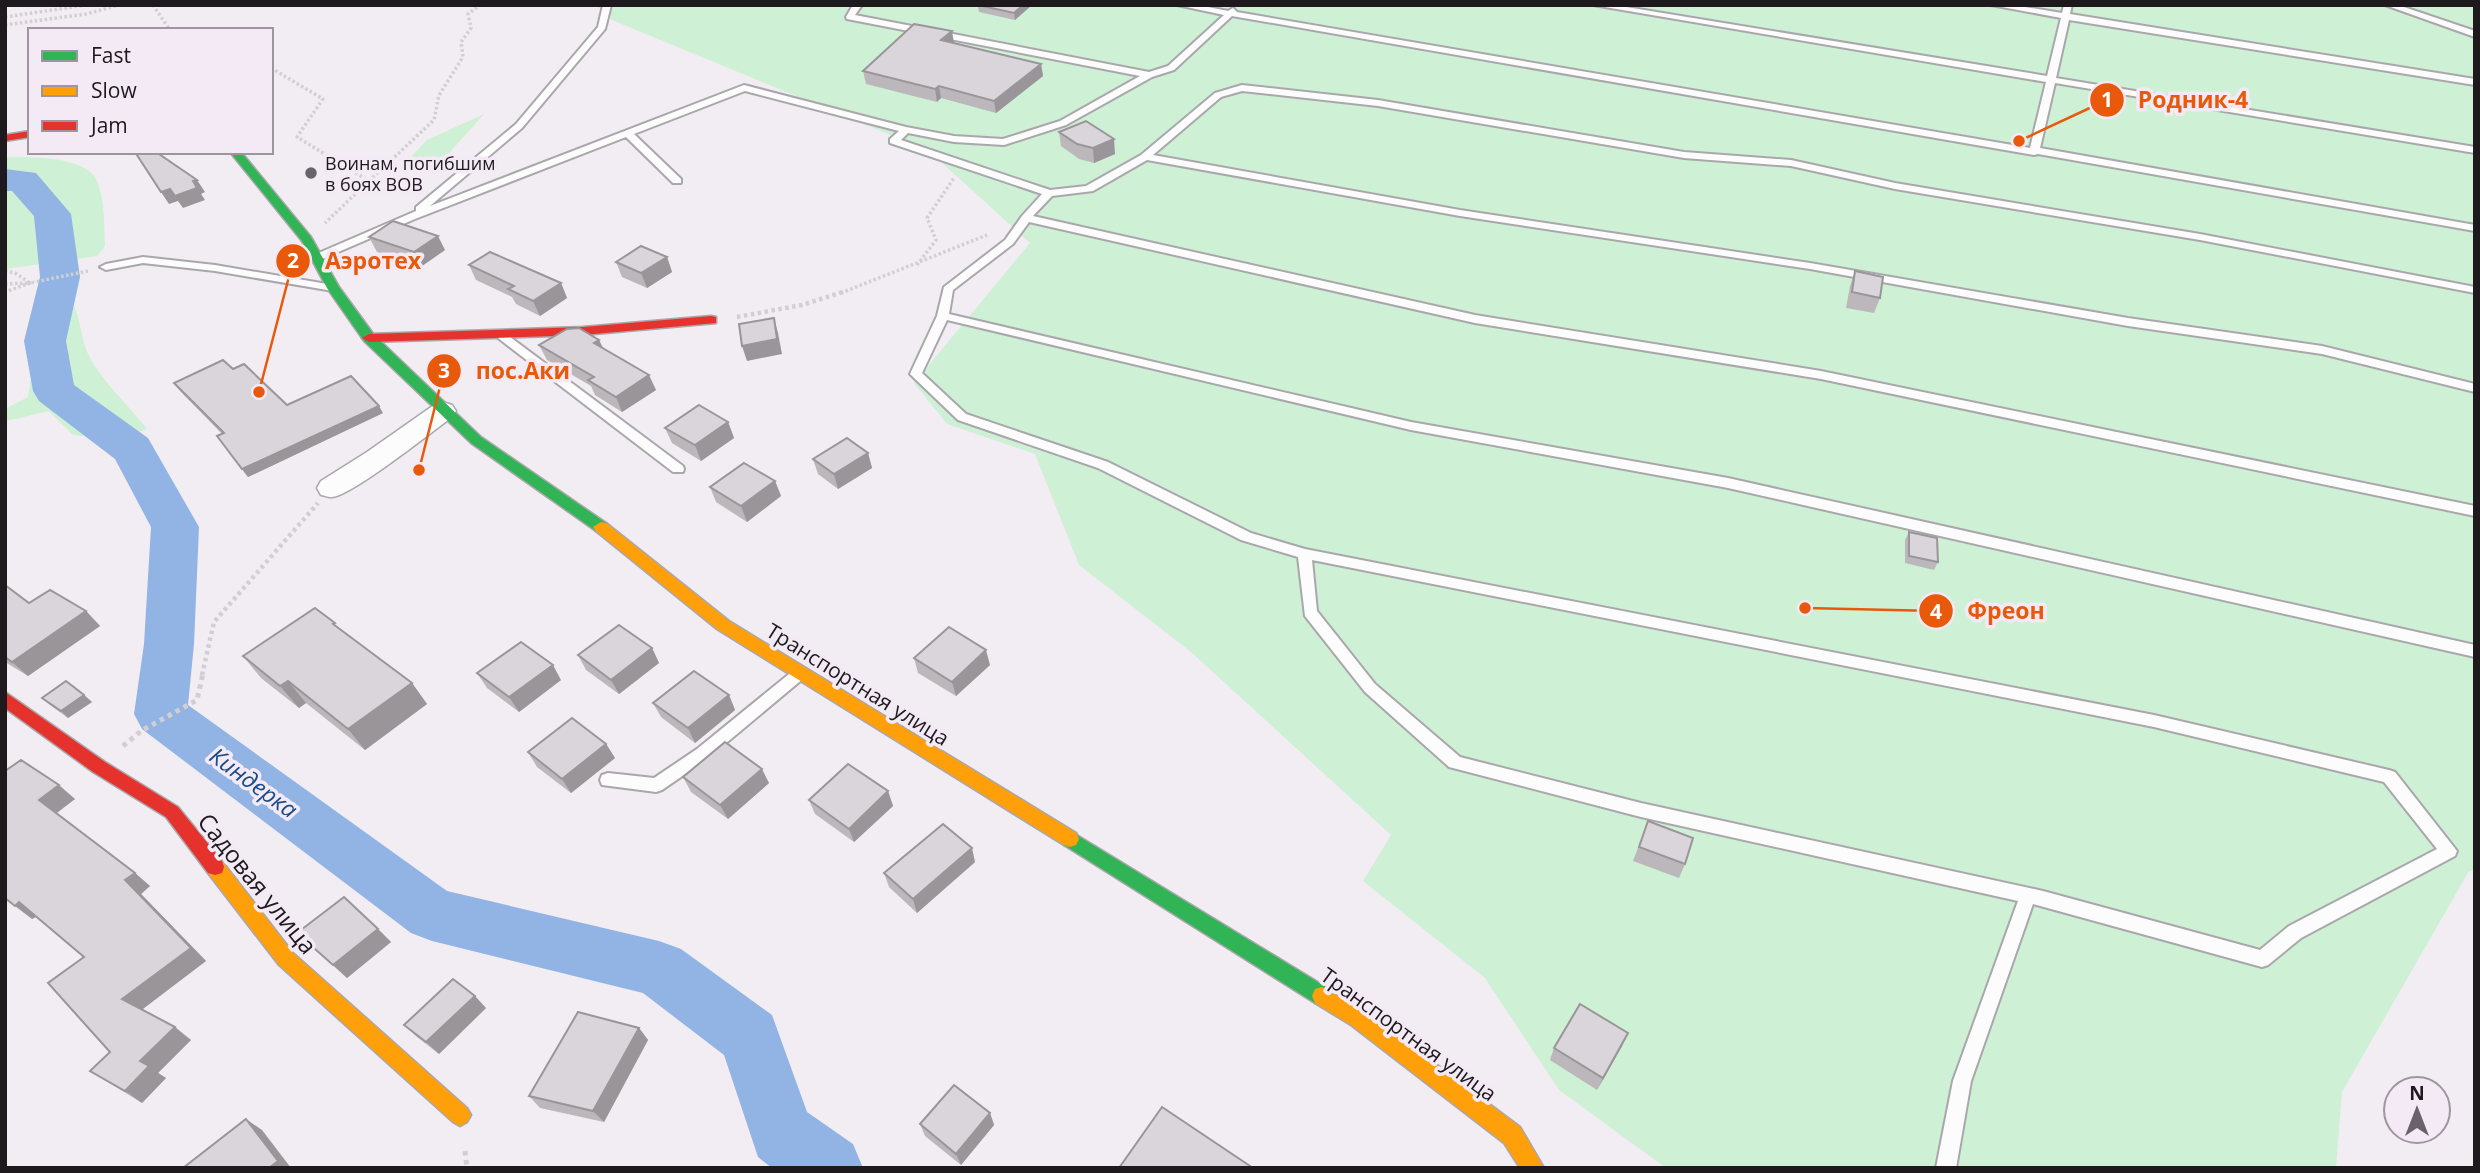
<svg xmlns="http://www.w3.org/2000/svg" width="2480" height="1173" font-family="'Open Sans',sans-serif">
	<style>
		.green { fill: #cef0d4 }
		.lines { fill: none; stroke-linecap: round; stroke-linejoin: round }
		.river { fill: #91b4e4; fill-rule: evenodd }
		.lane-casing { stroke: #aaa7ac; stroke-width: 4 }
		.street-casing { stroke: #aaa7ac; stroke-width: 3 }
		.fast-casing { stroke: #aaa7ac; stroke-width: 3 }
		.slow-casing { stroke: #aaa7ac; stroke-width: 3 }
		.jam-casing { stroke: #aaa7ac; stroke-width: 3 }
		.path-far2 { stroke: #d1cfd1; stroke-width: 3.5; stroke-dasharray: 2.5 2.5; stroke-linecap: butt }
		.path-far1 { stroke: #d1cfd1; stroke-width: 4.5; stroke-dasharray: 3.5 3.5; stroke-linecap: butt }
		.path { stroke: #d1cfd1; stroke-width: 5; stroke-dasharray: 4.5 4.5; stroke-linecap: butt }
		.lane { fill: #fdfcfd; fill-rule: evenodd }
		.street { fill: #fdfcfd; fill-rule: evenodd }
		.fast { fill: #30b455; fill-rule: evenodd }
		.slow { fill: #ff9f0a; fill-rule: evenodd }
		.jam { fill: #e5322d; fill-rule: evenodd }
		.wall { fill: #bbb7bb }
		.shaded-wall { fill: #999599 }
		.building { fill: #dad5da; stroke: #999599; stroke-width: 2 }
		.poi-dot { fill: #686368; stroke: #f4eaf6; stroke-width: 2.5 }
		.labels { text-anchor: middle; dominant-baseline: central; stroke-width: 7; stroke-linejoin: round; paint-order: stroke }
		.far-poi-label { font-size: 18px; fill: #1d191d; stroke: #f4eaf6; text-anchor: start }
		.street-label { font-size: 21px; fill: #1d191d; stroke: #f4eaf6 }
		.water-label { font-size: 23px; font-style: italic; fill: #184b87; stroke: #f4eaf6 }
		.near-street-label { font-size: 24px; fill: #1d191d; stroke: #f4eaf6 }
		.leader { fill: none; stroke: #e8590c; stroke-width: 2.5 }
		.callout-dot { fill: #e8590c; stroke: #f4eaf6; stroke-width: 2.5 }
		.mark-label { font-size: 21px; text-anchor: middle; font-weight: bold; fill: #fff }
		.callout-label { font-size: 23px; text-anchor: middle; font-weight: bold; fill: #e8590c; stroke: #f4eaf6; stroke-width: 7; stroke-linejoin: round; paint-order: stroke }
	</style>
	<rect width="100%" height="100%" fill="#f2edf3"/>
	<g class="green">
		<path d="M 596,5 L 2475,5 L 2475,871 L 2469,871 L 2342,1092 L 2336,1168 L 1666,1168 L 1559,1090 L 1485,978 L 1363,881 L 1391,835 L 1191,652 L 1079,565 L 1035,454 L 947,424 L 914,383 L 1030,243 L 929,151 L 612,20 Z"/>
		<path d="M 484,114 L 440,163 L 405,163 L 427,140 Z"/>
		<path d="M 5,157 C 28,157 86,155 97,181 C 105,200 104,225 105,246 L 97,256 L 5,269 Z"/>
		<path d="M 54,305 L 74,306 C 81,321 81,339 88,354 C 102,382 128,404 147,429 L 118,439 L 73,435 L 49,411 L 6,421 L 5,409 L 28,397 L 31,378 L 28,328 Z"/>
	</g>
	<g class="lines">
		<path class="river" d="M 5,169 L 36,173 L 71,214 L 80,277 L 66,341 L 74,385 L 148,438 L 199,527 L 194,644 L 188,705 L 447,891 L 659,941 L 681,949 L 772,1015 L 807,1112 L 853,1144 L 863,1168 L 772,1168 L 758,1157 L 724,1055 L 643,993 L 432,941 L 411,933 L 142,729 L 134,714 L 144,644 L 151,527 L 115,459 L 39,401 L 33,391 L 24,341 L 40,277 L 34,216 L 12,191 L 5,191 Z"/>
		<g class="lane-casing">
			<g id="lane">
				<path d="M 603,5 L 611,5 L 605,29 L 522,128 L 430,206 L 744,85 L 906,127 L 954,136 L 1003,139 L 1060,121 L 1140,76 L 847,19 L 846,17 L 853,5 L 862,5 L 855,15 L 1149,72 L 1168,66 L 1224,15 L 1177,5 L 1198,5 L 1228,11 L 1233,8 L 1237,12 L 2030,148 L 2046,82 L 1593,5 L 1614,5 L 2047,76 L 2061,18 L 1991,5 L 2013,5 L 2062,13 L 2064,5 L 2072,5 L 2070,14 L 2475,79 L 2475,85 L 2069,20 L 2056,78 L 2475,147 L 2475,153 L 2055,83 L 2040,148 L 2475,225 L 2475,231 L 2038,154 L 2034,155 L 1232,16 L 1174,70 L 1152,77 L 1066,125 L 1004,145 L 954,142 L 908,133 L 901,140 L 1050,190 L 1086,186 L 1141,155 L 1215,93 L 1242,85 L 1378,100 L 1684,152 L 1791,160 L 1895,183 L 2200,234 L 2475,287 L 2475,293 L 2200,240 L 1895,189 L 1791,166 L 1684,158 L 1378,106 L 1242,91 L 1221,97 L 1153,155 L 1460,210 L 1810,263 L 2128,318 L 2322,346 L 2475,384 L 2475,392 L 2322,354 L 2128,326 L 1810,269 L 1460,216 L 1147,160 L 1093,191 L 1052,196 L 1033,216 L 1475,315 L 1821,371 L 2475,506 L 2475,516 L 1821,379 L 1475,323 L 1029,222 L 1013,244 L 953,290 L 949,314 L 1411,422 L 1728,478 L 2475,645 L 2475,657 L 1728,488 L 1411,430 L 947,320 L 922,373 L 966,414 L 1108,462 L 1251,533 L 1305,549 L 2154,715 L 2389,770 L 2395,772 L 2457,851 L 2455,856 L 2301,938 L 2268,965 L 2262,967 L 2033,904 L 1971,1081 L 1956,1168 L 1936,1168 L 1953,1081 L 2018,901 L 1641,817 L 1449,767 L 1365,692 L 1305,616 L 1298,557 L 1241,540 L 1098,468 L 958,420 L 910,374 L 937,316 L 944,287 L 1005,240 L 1022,216 L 1042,194 L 890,143 L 890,139 L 899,131 L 745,91 L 634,134 L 681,179 L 681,183 L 673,183 L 626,137 L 415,219 L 322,259 L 314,259 L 314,255 L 416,211 L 416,207 L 516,124 L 598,27 ZM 1312,560 L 2154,727 L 2384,782 L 2437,849 L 2289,926 L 2260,950 L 2043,891 L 1641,803 L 1460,757 L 1375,684 L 1317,611 Z"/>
				<path d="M 2385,5 L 2398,5 L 2475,31 L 2475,37 Z"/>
				<path d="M 143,257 L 215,265 L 333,285 L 339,288 L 333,291 L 215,271 L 143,263 L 106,270 L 100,267 L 106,264 Z"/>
				<path d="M 502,331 L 683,466 L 684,469 L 683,472 L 673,472 L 498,338 L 498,332 Z"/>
				<path d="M 799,668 L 804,670 L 806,674 L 804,678 L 707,759 L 662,790 L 656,792 L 602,785 L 600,780 L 602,775 L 608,773 L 654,778 L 697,749 L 794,670 Z"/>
			</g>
		</g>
		<g class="street-casing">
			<path id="street" d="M 443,402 L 452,405 L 456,411 L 452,417 C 433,431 350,497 332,497 C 330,498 323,495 321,495 L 317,488 L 321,481 L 367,452 L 434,405 Z"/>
		</g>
		<g class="fast-casing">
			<g id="fast">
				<path d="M 230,152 L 241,152 L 311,237 L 339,287 L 374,335 L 481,437 L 606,523 L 609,527 L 606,531 L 596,531 L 471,443 L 364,341 L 327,288 L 302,241 Z"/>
				<path d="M 1070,831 L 1329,989 L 1332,996 L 1329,1003 L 1322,1005 L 1315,1003 L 1064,845 L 1061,839 L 1064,833 Z"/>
			</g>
		</g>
		<g class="slow-casing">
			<g id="slow">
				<path d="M 601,522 L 606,523 L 729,621 L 1076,833 L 1079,839 L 1076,845 L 1070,847 L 1064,845 L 717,629 L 596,531 L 593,527 Z"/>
				<path d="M 215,859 L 222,861 L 293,953 L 467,1108 L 471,1115 L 467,1122 L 460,1126 L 453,1122 L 279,965 L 208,873 L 206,867 L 208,861 Z"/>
				<path d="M 1322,987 L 1365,1011 L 1520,1127 L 1544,1168 L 1520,1168 L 1504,1143 L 1351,1025 L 1315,1003 L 1312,996 L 1315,989 Z"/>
			</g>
		</g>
		<g class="jam-casing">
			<g id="jam">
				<path d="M 30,131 L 30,137 L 5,141 L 5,135 Z"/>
				<path d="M 711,316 L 716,317 L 716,323 L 583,335 L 369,342 L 362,338 L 369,334 L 583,327 Z"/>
				<path d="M 5,692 L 105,762 L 178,807 L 222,861 L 224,867 L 222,873 L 215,875 L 208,873 L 166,817 L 93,772 L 5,708 Z"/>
			</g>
		</g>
		<g class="path-far2">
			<path d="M 153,5 L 170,30"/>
			<path d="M 5,17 L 86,5"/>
			<path d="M 5,25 L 86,14 L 119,5"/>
			<path d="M 271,68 L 323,99 L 297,137 L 369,181 L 325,223"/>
			<path d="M 369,181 L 434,120 L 439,95 L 463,57 L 461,42 L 471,28 L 468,14 L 480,5"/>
			<path d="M 917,265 L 936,240 L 927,218 L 954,178"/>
			<path d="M 5,271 L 15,273 L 30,283 L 88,271"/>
			<path d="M 5,284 L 30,283 L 5,292"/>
			<path d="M 841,293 L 987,235"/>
		</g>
		<g class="path-far1">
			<path d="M 737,317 L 802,305 L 846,291"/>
			<path d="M 202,675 L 214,622 L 318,503"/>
		</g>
		<g class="path">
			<path d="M 123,746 L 141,731 L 197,700 L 203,673"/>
			<path d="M 465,1151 L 467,1168"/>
		</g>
		<use href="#lane" class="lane"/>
		<use href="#street" class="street"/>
		<use href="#fast" class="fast"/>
		<use href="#slow" class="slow"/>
		<use href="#jam" class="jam"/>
	</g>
	<g class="wall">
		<path d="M 1032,5 L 1015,20 L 979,12 L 978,6 Z"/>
		<path d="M 954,43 L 1041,64 L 1043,76 L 996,113 L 941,98 L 937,102 L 866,84 L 863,71 Z"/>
		<path d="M 1059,132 L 1115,154 L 1094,163 L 1079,159 L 1061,146 Z"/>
		<path d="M 369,237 L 445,250 L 422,266 L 377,252 Z"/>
		<path d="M 667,257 L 672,272 L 647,288 L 622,277 L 616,262 Z"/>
		<path d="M 469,265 L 561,283 L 567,298 L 540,316 L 516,304 L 512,297 L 476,280 Z"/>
		<path d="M 1855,271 L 1880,298 L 1874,313 L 1846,308 L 1850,286 Z"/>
		<path d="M 599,340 L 603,348 L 656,390 L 622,412 L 595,395 L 591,386 L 547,360 L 539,345 Z"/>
		<path d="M 233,369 L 287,405 L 383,413 L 248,477 L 217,436 L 222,434 L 180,391 L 174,383 Z"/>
		<path d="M 728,422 L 734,438 L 701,461 L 672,443 L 665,428 Z"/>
		<path d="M 868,453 L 872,468 L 838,489 L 818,474 L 813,459 Z"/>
		<path d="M 775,481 L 781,496 L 747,522 L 716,502 L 710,487 Z"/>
		<path d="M 1909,532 L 1938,562 L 1934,570 L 1905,563 L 1905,540 Z"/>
		<path d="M 5,585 L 29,603 L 86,611 L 100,626 L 28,676 L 5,662 Z"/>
		<path d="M 340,629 L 412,683 L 427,704 L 365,750 L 306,703 L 299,708 L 261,678 L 243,656 Z"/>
		<path d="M 652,648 L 659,663 L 619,694 L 586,670 L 578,655 Z"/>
		<path d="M 914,658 L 990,665 L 956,696 L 918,673 Z"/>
		<path d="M 477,673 L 561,680 L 519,712 L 487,688 Z"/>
		<path d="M 84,695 L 92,702 L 68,718 L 50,705 L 42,698 Z"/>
		<path d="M 729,695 L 735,710 L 695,743 L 661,717 L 653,703 Z"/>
		<path d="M 606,744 L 615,758 L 571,793 L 537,767 L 528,752 Z"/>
		<path d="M 5,771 L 75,799 L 57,813 L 135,873 L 150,886 L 141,894 L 206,961 L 142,1009 L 191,1040 L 158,1073 L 166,1078 L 142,1103 L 90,1071 L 110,1052 L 84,957 L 36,917 L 32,919 Z"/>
		<path d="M 683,777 L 769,783 L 728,819 L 691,792 Z"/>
		<path d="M 888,791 L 893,806 L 854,842 L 815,814 L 809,800 Z"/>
		<path d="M 1648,821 L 1685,864 L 1679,878 L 1633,861 Z"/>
		<path d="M 975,862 L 917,913 L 889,887 L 884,873 Z"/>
		<path d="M 378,929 L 391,942 L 347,978 L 297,933 Z"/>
		<path d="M 486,1008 L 439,1054 L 417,1037 L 404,1025 Z"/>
		<path d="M 639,1028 L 648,1040 L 604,1122 L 540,1108 L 529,1096 Z"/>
		<path d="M 1622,1046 L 1597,1090 L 1550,1060 L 1554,1048 Z"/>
		<path d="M 990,1113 L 994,1125 L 961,1165 L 925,1136 L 920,1124 Z"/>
	</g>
	<g class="shaded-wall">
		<path d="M 1023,5 L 1032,5 L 1015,20 L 1014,13 Z"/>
		<path d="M 952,31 L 954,43 L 941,40 Z"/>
		<path d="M 1041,64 L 1043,76 L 996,113 L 994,101 Z"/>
		<path d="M 939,86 L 941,98 L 937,102 L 935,89 Z"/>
		<path d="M 1114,139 L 1115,154 L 1094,163 L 1093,148 Z"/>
		<path d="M 197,180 L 205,192 L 201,194 L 205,200 L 183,208 L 178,201 L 169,204 L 161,192 Z"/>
		<path d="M 438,236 L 445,250 L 422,266 L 414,252 Z"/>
		<path d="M 667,257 L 672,272 L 647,288 L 641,273 Z"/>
		<path d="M 561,283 L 567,298 L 540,316 L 533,301 Z"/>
		<path d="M 774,318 L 778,333 L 782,354 L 747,361 L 742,346 Z"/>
		<path d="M 599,340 L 606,355 L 594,343 Z"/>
		<path d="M 649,375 L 656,390 L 622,412 L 616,397 Z"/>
		<path d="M 379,406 L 383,413 L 248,477 L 242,469 Z"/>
		<path d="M 728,422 L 734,438 L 701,461 L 695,445 Z"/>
		<path d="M 868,453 L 872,468 L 838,489 L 834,474 Z"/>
		<path d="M 775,481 L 781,496 L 747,522 L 741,506 Z"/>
		<path d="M 86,611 L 100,626 L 28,676 L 12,662 Z"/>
		<path d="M 652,648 L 659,663 L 619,694 L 611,680 Z"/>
		<path d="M 986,650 L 990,665 L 956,696 L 952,682 Z"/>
		<path d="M 553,665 L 561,680 L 519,712 L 509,697 Z"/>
		<path d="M 288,681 L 306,703 L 299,708 L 280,686 Z"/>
		<path d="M 412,683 L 427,704 L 365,750 L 348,729 Z"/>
		<path d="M 84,695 L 92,702 L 68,718 L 61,711 Z"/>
		<path d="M 729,695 L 735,710 L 695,743 L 688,728 Z"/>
		<path d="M 606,744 L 615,758 L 571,793 L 562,779 Z"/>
		<path d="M 762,769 L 769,783 L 728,819 L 720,805 Z"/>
		<path d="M 59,785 L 75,799 L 55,814 L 39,800 Z"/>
		<path d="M 888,791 L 893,806 L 854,842 L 849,829 Z"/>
		<path d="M 972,848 L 975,862 L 917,913 L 913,899 Z"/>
		<path d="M 135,873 L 150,886 L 141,894 L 206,961 L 139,1012 L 122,999 L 125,880 Z"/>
		<path d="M 19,902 L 37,916 L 32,919 L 15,906 Z"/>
		<path d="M 378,929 L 391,942 L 347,978 L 333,965 Z"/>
		<path d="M 475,996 L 486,1008 L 439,1054 L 426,1042 Z"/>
		<path d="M 175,1027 L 191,1040 L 158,1073 L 166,1078 L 142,1103 L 125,1091 L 140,1061 Z"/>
		<path d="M 639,1028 L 648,1040 L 604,1122 L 593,1111 Z"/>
		<path d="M 1628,1033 L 1622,1046 L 1597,1090 L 1603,1078 Z"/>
		<path d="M 990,1113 L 994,1125 L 961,1165 L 956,1154 Z"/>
		<path d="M 246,1119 L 262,1130 L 291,1168 L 269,1168 Z"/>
	</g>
	<g class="building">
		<path d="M 978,5 L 1023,5 L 1014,13 Z"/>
		<path d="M 914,24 L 952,31 L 941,40 L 1041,64 L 994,101 L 939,86 L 935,89 L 863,71 Z"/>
		<path d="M 1086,121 L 1114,139 L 1093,148 L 1077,144 L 1059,132 Z"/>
		<path d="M 135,152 L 156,152 L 197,180 L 193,181 L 197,188 L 175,196 L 170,189 L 161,192 Z"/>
		<path d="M 393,221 L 438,236 L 414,252 L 369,237 Z"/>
		<path d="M 641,246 L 667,257 L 641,273 L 616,262 Z"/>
		<path d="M 490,252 L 561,283 L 533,301 L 508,289 L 514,286 L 469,265 Z"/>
		<path d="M 1855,271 L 1883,277 L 1880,298 L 1852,292 Z"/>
		<path d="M 774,318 L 777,339 L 742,346 L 739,324 Z"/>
		<path d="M 579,328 L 599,340 L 594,343 L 649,375 L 616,397 L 588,380 L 594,377 L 539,345 L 567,329 Z"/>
		<path d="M 223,360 L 233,369 L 244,364 L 287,405 L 351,376 L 379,406 L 242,469 L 217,436 L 224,433 L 174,383 Z"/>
		<path d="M 699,405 L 728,422 L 695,445 L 665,428 Z"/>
		<path d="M 847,438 L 868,453 L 834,474 L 813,459 Z"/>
		<path d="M 744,463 L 775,481 L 741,506 L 710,487 Z"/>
		<path d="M 1909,532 L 1937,538 L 1938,562 L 1909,556 Z"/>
		<path d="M 5,585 L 29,603 L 50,590 L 86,611 L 12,662 L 5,657 Z"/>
		<path d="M 315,608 L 335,623 L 333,624 L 412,683 L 348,729 L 288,681 L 280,686 L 243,656 Z"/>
		<path d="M 619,625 L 652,648 L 611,680 L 578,655 Z"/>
		<path d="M 949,627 L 986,650 L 952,682 L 914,658 Z"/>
		<path d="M 521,642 L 553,665 L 509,697 L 477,673 Z"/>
		<path d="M 694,671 L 729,695 L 688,728 L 653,703 Z"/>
		<path d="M 66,681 L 84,695 L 61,711 L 42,698 Z"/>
		<path d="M 572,718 L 606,744 L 562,779 L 528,752 Z"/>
		<path d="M 725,742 L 762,769 L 720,805 L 683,777 Z"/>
		<path d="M 21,760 L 59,785 L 39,800 L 135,873 L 125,880 L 191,948 L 122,999 L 175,1027 L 140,1061 L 149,1066 L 125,1091 L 90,1071 L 110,1052 L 48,983 L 84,957 L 19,902 L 15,906 L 5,898 L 5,771 Z"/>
		<path d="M 848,764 L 888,791 L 849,829 L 809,800 Z"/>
		<path d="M 1648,821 L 1693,838 L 1685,864 L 1639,847 Z"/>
		<path d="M 943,824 L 972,848 L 913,899 L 884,873 Z"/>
		<path d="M 344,897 L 378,929 L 333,965 L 297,933 Z"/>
		<path d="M 453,979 L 475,996 L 426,1042 L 404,1025 Z"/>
		<path d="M 1580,1004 L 1628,1033 L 1603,1078 L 1554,1048 Z"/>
		<path d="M 578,1012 L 639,1028 L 593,1111 L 529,1096 Z"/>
		<path d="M 954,1085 L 990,1113 L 956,1154 L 920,1124 Z"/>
		<path d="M 1162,1107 L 1253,1168 L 1119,1168 Z"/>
		<path d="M 246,1119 L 278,1161 L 269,1168 L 183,1168 Z"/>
	</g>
	<circle class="poi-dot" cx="311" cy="173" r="7"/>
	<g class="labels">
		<g class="far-poi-label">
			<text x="325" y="163">Воинам, погибшим<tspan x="325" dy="21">в боях ВОВ</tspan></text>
		</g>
		<g class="street-label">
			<text transform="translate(858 684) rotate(32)">Транспортная улица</text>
			<text transform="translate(1409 1034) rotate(36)">Транспортная улица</text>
		</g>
		<g class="water-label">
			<text transform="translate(254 782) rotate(36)">Киндерка</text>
		</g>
		<g class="near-street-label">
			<text transform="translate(258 883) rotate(51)">Садовая улица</text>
		</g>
	</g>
	<path class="leader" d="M2019 141L2107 100M259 392L293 261M419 470L444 371M1805 608L1936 611"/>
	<g class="callout-dot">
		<circle cx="2019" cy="141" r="7"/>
		<circle cx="259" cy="392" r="7"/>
		<circle cx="419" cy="470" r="7"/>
		<circle cx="1805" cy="608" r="7"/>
		<circle cx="2107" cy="100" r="18"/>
		<circle cx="293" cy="261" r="18"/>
		<circle cx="444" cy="371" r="18"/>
		<circle cx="1936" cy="611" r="18"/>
	</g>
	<g class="mark-label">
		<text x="2107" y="107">1</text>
		<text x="293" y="268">2</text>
		<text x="444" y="378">3</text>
		<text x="1936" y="619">4</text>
	</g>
	<g class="callout-label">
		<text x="2193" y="108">Родник-4</text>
		<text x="373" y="269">Аэротех</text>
		<text x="523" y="379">пос.Аки</text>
		<text x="2006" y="619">Фреон</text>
	</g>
	<rect width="2480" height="1173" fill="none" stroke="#1d191d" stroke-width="14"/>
	<rect x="28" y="28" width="245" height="126" fill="#f4eaf6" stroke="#9e969f" stroke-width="2"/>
	<rect x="42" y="51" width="35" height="10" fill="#30b455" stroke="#9e969f" stroke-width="2"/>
	<text x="91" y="63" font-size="21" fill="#1d191d">Fast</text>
	<rect x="42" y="86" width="35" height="10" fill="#ff9f0a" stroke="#9e969f" stroke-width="2"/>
	<text x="91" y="98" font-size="21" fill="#1d191d">Slow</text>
	<rect x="42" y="121" width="35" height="10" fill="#e5322d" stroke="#9e969f" stroke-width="2"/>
	<text x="91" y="133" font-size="21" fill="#1d191d">Jam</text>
	<g transform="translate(2417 1110)"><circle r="33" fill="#f4eaf6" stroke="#9e969f" stroke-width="2"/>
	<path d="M0-5L12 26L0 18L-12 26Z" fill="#686368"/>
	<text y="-10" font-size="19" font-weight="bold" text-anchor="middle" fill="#1d191d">N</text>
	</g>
</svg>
